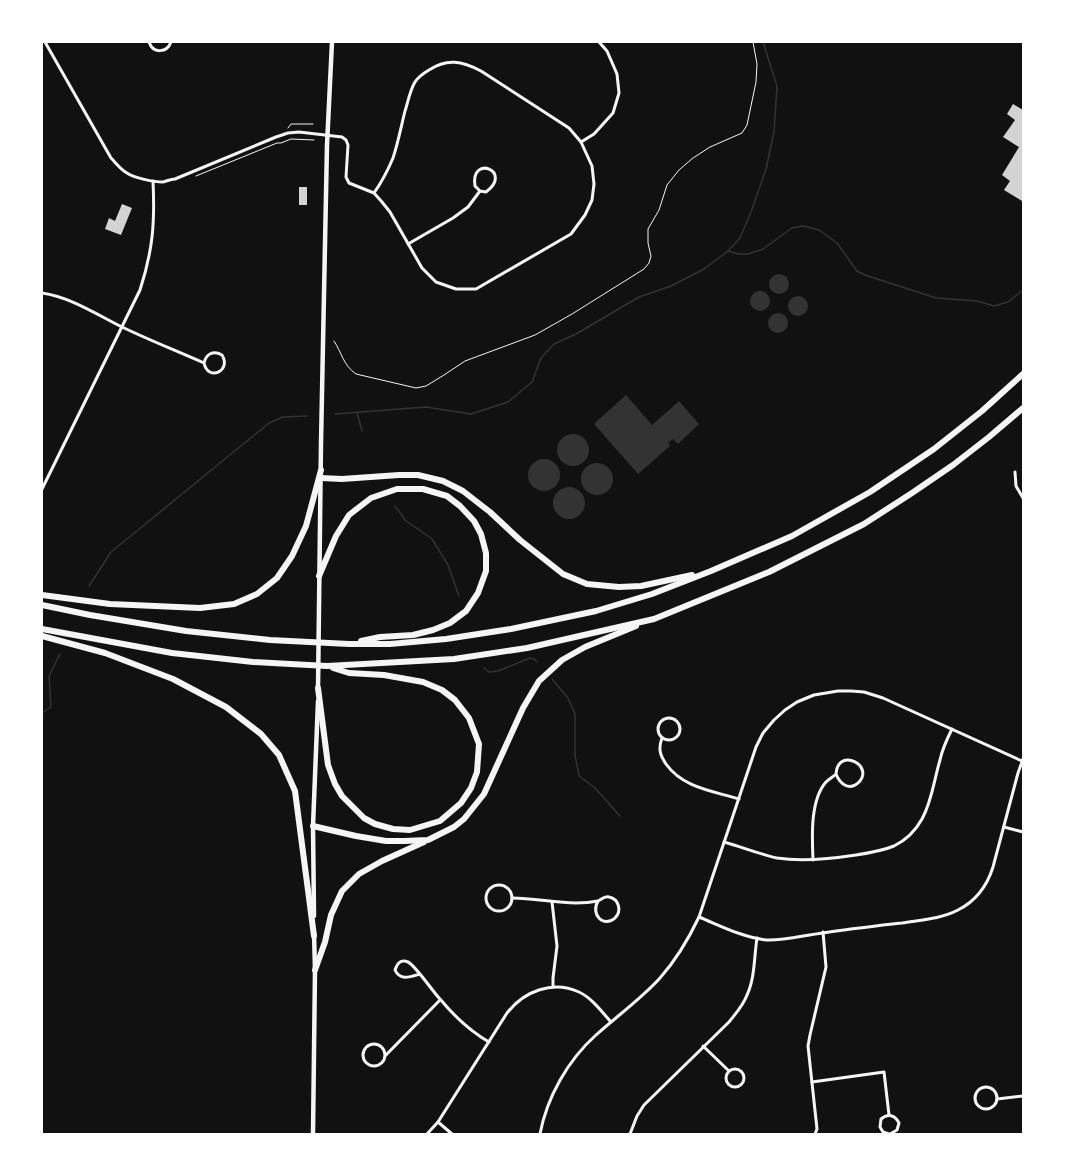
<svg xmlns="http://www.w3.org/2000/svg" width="1065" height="1176" font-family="Helvetica,sans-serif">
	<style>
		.water { fill: #333 }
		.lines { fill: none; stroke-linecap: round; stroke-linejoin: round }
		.stream { stroke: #333; stroke-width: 1.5 }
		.building { fill: #d3d3d3 }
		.path { stroke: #f5f5f5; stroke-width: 1 }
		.minor { stroke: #f5f5f5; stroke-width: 3 }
		.secondary { stroke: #f5f5f5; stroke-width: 4.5 }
		.motorway { stroke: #f5f5f5; stroke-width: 6 }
	</style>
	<rect width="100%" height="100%" fill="#111"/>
	<g class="water">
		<circle cx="779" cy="284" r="10"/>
		<circle cx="760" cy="301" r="10"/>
		<circle cx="798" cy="306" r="10"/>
		<circle cx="778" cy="323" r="10"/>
		<path d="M 626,395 L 652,425 L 679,401 L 699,424 L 678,444 L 673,439 L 668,443 L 670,446 L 638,474 L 594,424 Z"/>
		<circle cx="573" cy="450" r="16"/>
		<circle cx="544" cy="475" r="16"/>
		<circle cx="597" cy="479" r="16"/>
		<circle cx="569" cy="503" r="16"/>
	</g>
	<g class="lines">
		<g class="stream">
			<path d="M 728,251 L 739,254 L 748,254 L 763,249 L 792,228 L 803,226 L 819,230 L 837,243 L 857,271 L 865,275 L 936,298 L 977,301 L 994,306 L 1008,302 L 1023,290"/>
			<path d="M 357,413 L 362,431"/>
			<path d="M 335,414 L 426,407 L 471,414 L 508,402 L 532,382 L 541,358 L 554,344 L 576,334 L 639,297 L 671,286 L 704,269 L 728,251 L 740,238 L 751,212 L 766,169 L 774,132 L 777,86 L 763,42"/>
			<path d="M 395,506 L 405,520 L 432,539 L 448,565 L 459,596"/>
			<path d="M 89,586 L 111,552 L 269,423 L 283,417 L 307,416"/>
			<path d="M 484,668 L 489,672 L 498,671 L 530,658 L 534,659 L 537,662"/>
			<path d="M 552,679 L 568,698 L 575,714 L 575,755 L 579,776 L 595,788 L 620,816"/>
			<path d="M 42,713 L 51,707 L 49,676 L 60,654"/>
		</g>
	</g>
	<g class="building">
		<path d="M 1013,104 L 1023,110 L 1022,201 L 1004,190 L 1010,181 L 1002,175 L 1019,147 L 1003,137 L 1015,120 L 1007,114 Z"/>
		<rect x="299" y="187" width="8" height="18"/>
		<path d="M 122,204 L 132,208 L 121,235 L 105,229 L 109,218 L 115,221 Z"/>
	</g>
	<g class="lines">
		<g class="path">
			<path d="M 288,128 L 291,124 L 313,124"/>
			<path d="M 196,176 L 277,143 L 281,143 L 291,139 L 314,140"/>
			<path d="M 334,341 C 342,353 343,365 356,374 L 416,388 L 426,386 L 444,375 L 465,361 L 535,335 L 572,314 L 644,269 L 649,263 L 651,256 L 648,243 L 648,229 L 659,210 L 667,185 L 679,170 L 693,158 L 710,147 L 742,133 L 747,125 L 756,82 L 757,64 L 753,42"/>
		</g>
		<g class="minor">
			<path d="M 45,42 L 111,158 C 116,163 120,169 127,173 C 134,178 154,182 163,182 C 167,181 171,179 175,179 L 276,137 L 288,133 L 299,132 L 342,137 L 346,140 L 348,145 L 346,177 L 349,183 L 374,193 L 382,202 L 390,212 L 422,268 L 436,282 L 456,289 L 476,289 L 571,234 L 585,215 L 592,200 L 594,184 L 592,166 L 581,142 L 569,128 L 481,71 C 462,61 447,58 429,70 C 424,73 418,77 415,82 C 410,90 408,102 405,111 C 401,127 398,143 393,158 C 388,170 381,183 374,193"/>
			<path d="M 149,42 C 153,54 167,53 171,42"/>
			<path d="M 581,142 L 594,134 L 613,113 L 619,93 L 617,74 L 607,51 L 599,42"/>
			<path d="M 408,244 L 453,218 L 468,207 L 480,191 L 486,192 C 514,171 470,154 475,186 L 480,191"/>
			<path d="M 42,293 C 70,297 96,314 122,327 C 149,340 177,351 204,363 C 208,382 232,371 222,355 C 213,350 206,354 204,363"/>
			<path d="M 1015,472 L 1016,486 L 1023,498"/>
			<path d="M 42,489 L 140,290 C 153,250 155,222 153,181"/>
			<circle cx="669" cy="729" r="11"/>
			<path d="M 662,738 C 658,749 660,755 666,764 C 683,788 713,791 739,799"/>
			<path d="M 1004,827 L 1023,832"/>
			<path d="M 724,842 C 742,847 759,854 777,858 C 803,862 830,859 856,855 C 869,853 882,851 894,846 C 906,840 916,830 922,819 C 932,801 934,780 940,760 C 942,750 947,739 952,729"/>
			<path d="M 813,860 C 812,837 810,800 826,782 C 829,779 833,777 836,774 C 838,746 876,766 858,783 C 849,791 840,784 836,774"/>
			<circle cx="499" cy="898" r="13"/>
			<path d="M 512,898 C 534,898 555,903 576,903 C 581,903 593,902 598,901 C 602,899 604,896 609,897 C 619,899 622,911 615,918 C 604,928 590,915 598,901"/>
			<path d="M 552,902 L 557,946 L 553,978 L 553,986"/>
			<path d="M 699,917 C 721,926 742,937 766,940 C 784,941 805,935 823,933 C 849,929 876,926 902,923 C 920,920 941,919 958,910 C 976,901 987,886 993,867 L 1018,773 L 1023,759"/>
			<path d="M 420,974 C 410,977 400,981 395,970 C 397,964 400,959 408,962 C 415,965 433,992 440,999 C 454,1016 470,1031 489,1042"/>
			<circle cx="374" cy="1055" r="11"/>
			<path d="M 703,1046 L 729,1071"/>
			<path d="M 386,1055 L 440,1000"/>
			<circle cx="735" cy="1078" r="9"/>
			<path d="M 812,1082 L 884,1072 L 889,1115"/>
			<circle cx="986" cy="1098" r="11"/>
			<path d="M 997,1099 L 1023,1096"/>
			<path d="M 438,1122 L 452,1134"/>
			<path d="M 427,1134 L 438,1122 L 507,1013 C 524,991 553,980 579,992 C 592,998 602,1012 611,1022"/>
			<path d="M 540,1134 C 547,1097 568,1060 596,1035 C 617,1016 641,999 660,978 C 676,960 688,940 699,917 L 756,747 L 763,733 L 774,720 L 785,710 L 797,702 L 814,695 L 838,691 L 851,691 L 864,692 L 883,698 L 1022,761"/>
			<path d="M 630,1134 L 637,1116 L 644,1105 L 729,1022 C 736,1013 743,1006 747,995 C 755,978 754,957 757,938"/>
			<path d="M 815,1134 L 817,1129 L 808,1046 L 810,1035 L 826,967 L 823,932"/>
			<path d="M 889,1134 L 883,1132 L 880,1127 L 881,1119 C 888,1113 895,1115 899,1123 L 897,1130 L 890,1134"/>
		</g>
		<g class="secondary">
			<path d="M 318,690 L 321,443 L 327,145 L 332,42"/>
			<path d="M 314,916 L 313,826 L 318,701"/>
			<path d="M 313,1134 L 315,970 L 314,933"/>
		</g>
		<g class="motorway">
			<path d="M 321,478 L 342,479 L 399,475 L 418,475 L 443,481 L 463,491 L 490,512 L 520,540 L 563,574 L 587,584 L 619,587 L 641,586 L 692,575"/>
			<path d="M 319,576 L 336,536 L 349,515 L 371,498 L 397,489 L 423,489 L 447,496 L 460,506 L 474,521 L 481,534 L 486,553 L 486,571 L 478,593 L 466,611 L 450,623 L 433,630 L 413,635 L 380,637 L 361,641"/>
			<path d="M 42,595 L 110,604 L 200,608 L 234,604 L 257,594 L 277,578 L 292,556 L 306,526 L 321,470"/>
			<path d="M 42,605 L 90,615 L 186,631 L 270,640 L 349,644 L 390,644 L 446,639 L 511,629 L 596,611 L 652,594 L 711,571 L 792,536 L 870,492 L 934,449 L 982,411 L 1023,374"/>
			<path d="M 42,629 L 172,653 L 253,662 L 327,666 L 454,659 L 527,648 L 654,619 L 769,572 L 864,524 L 912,493 L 953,465 L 989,437 L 1023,408"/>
			<path d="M 42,636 L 105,653 L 173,679 L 226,707 L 261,734 L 279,755 L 295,791 L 314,936"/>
			<path d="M 318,688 L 328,765 L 335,784 L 342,796 L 364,818 L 375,824 L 393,829 L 410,830 L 440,821 L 461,803 L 471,788 L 477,772 L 479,744 L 469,718 L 455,700 L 442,690 L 423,682 L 384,675 L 349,673 L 333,668"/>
			<path d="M 313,826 L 356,836 L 386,841 L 404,841 L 428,840 L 454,827 L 464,819 L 484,794 L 523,708 L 539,681 L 562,660 L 585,647 L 636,626"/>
			<path d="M 315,970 L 325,942 L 331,915 L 342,891 L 359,874 L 382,861 L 424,842"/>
		</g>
	</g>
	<rect width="1065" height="1176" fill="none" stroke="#ffffff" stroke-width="86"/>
</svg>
